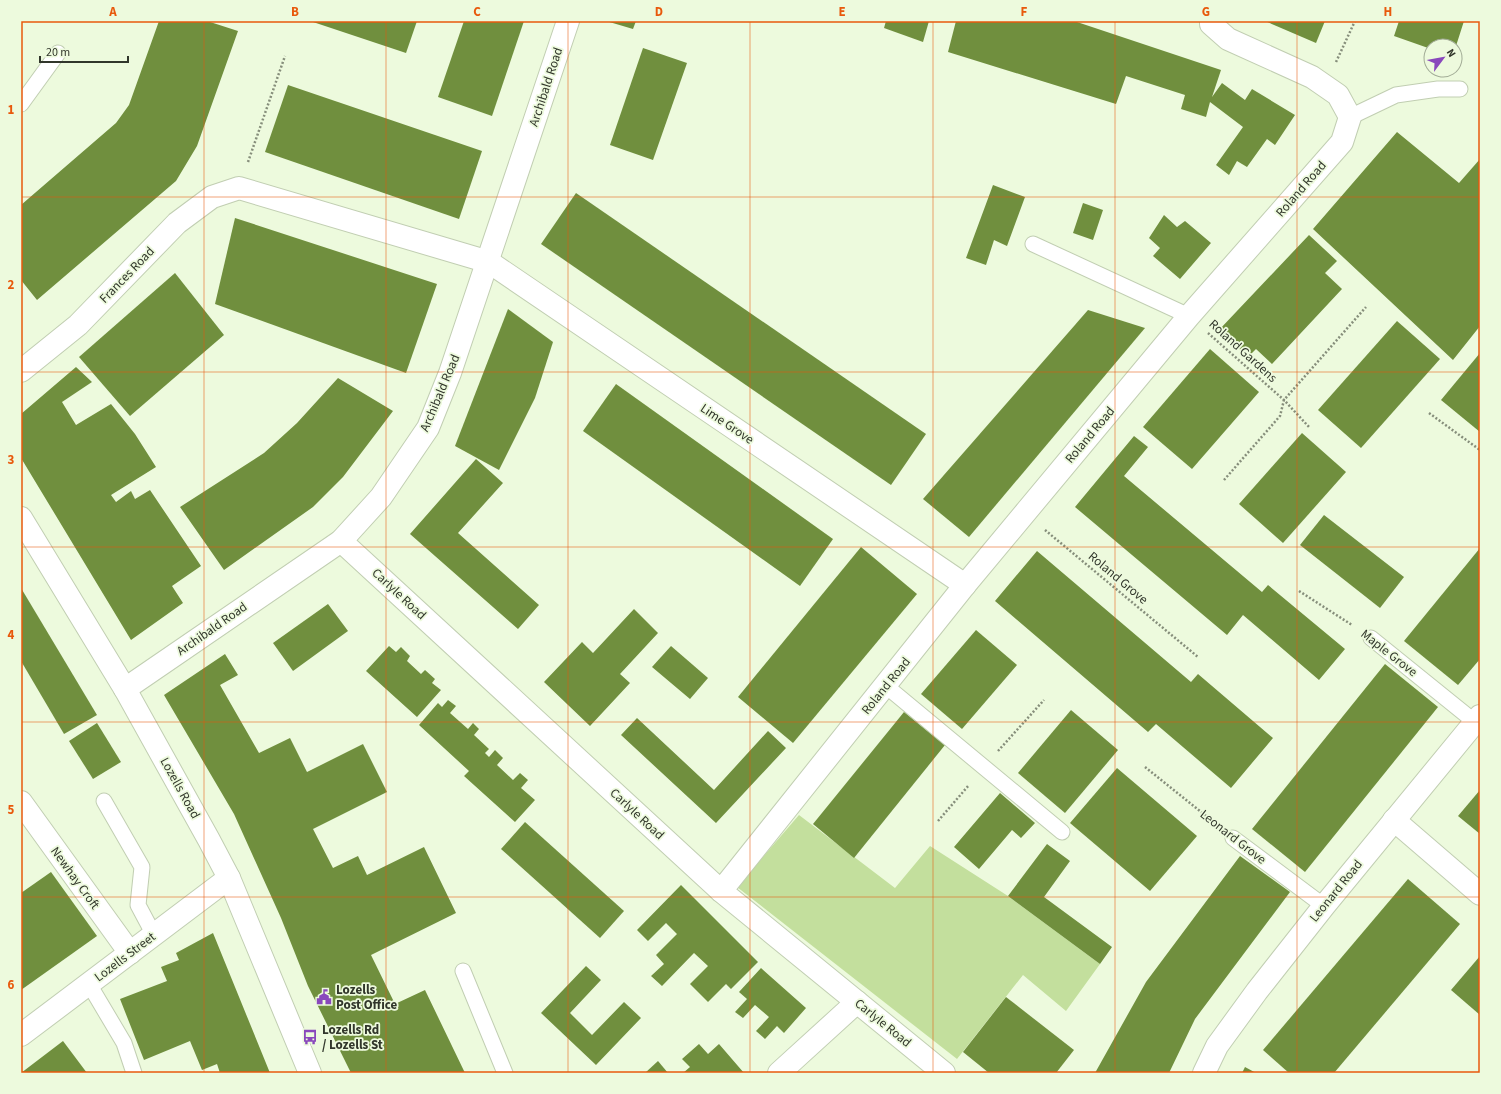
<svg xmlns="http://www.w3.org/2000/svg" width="1501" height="1094" font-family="'Source Sans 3',sans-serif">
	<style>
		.green { fill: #c3df9d }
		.building { fill: #708f3e }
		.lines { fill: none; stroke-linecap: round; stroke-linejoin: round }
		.service-casing { stroke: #c1ceb2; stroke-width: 17 }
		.minor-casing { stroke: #c1ceb2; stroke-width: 24 }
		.secondary-casing { stroke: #c1ceb2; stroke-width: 24 }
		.path { stroke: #868e7b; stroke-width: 2.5; stroke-dasharray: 2 2; stroke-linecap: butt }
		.service { stroke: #fff; stroke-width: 15 }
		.minor { stroke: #fff; stroke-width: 22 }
		.secondary { stroke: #fff; stroke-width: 22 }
		.grid { fill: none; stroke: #e8590c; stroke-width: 1; stroke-opacity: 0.55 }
		.labels { text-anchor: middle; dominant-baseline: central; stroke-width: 3.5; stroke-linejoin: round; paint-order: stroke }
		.street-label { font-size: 13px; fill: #31362b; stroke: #edfadd }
		.poi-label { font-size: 13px; font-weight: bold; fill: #31362b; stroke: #edfadd; text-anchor: start }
		.neatline { fill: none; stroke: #e8590c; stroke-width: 1.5 }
		.grid-label { font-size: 13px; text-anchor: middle; font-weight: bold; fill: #e8590c }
	</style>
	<rect width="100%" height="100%" fill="#edfadd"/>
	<path class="green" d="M 799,815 L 895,888 L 930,846 L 1008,896 L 1100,964 L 1066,1011 L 1023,975 L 957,1059 L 737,887 Z"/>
	<g class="building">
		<path d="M 159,21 L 207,21 L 238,31 L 197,146 L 176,181 L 37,300 L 21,280 L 21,205 L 116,123 L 129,105 Z"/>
		<path d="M 310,21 L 417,21 L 406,53 Z"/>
		<path d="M 464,21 L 524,21 L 492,116 L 438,97 Z"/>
		<path d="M 606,21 L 636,21 L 633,29 Z"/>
		<path d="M 886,21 L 929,21 L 923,42 L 884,28 Z"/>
		<path d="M 956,21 L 1074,21 L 1221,70 L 1212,97 L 1222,83 L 1245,100 L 1252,89 L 1295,115 L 1275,145 L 1267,139 L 1247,167 L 1237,161 L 1229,175 L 1216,165 L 1243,127 L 1210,102 L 1206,117 L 1181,109 L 1185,95 L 1126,76 L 1116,104 L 948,52 Z"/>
		<path d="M 1265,21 L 1325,21 L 1316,43 Z"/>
		<path d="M 1399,21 L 1464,21 L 1456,46 L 1431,46 L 1431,49 L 1394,36 Z"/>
		<path d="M 643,48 L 687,63 L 653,160 L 610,145 Z"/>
		<path d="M 288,85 L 482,151 L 459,219 L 265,152 Z"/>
		<path d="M 1397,132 L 1459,183 L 1480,159 L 1480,326 L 1453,360 L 1313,229 Z"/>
		<path d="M 993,185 L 1025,197 L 1007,246 L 994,240 L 986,265 L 966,258 Z"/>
		<path d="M 576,193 L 926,434 L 891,485 L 541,244 Z"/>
		<path d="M 1083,203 L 1103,210 L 1093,240 L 1073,233 Z"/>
		<path d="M 1164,215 L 1177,227 L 1185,221 L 1211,243 L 1180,279 L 1153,256 L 1160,248 L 1149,238 Z"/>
		<path d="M 235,218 L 437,284 L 406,373 L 215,304 Z"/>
		<path d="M 1309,235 L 1337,261 L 1325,273 L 1342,289 L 1272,364 L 1256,349 L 1248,357 L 1219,330 Z"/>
		<path d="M 175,273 L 224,335 L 130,416 L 79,357 Z"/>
		<path d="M 508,309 L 553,342 L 535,398 L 499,470 L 455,446 Z"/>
		<path d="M 1088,310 L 1145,328 L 969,537 L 923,499 Z"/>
		<path d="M 1397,321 L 1440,359 L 1361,448 L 1318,410 Z"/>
		<path d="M 1210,349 L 1259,392 L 1192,469 L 1143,427 Z"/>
		<path d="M 1480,353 L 1480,432 L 1441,400 Z"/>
		<path d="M 76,367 L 92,382 L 62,402 L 76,425 L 111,404 L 135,434 L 156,467 L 111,495 L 116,502 L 131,491 L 135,499 L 150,490 L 201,566 L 172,586 L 183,603 L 131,640 L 21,458 L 21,414 Z"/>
		<path d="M 338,378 L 393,411 L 343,477 L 313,507 L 224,570 L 180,507 L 264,453 L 297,423 Z"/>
		<path d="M 616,384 L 833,539 L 800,586 L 583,431 Z"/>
		<path d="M 1302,433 L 1346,472 L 1283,543 L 1239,504 Z"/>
		<path d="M 1134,436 L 1148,447 L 1124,476 L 1262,592 L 1268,585 L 1345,649 L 1319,680 L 1243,615 L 1227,635 L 1075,507 Z"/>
		<path d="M 476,459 L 503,483 L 458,533 L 539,605 L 518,629 L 410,534 Z"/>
		<path d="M 1324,515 L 1404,577 L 1380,608 L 1300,545 Z"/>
		<path d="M 861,547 L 917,594 L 793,743 L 738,697 Z"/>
		<path d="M 1480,548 L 1480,659 L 1458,685 L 1404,641 Z"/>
		<path d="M 1037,551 L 1191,682 L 1198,674 L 1273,738 L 1231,788 L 1156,724 L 1148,732 L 995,601 Z"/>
		<path d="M 21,588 L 97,715 L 64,734 L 21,661 Z"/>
		<path d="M 328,604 L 348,631 L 293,671 L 273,643 Z"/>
		<path d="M 634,609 L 658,633 L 620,674 L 630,683 L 590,726 L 544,682 L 582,642 L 593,653 Z"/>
		<path d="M 976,630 L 1017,665 L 962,729 L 921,694 Z"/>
		<path d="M 389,646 L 396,652 L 401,647 L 410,656 L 407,661 L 421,674 L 425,670 L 435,679 L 432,683 L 441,690 L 417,717 L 366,671 Z"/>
		<path d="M 671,646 L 708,678 L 690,699 L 652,667 Z"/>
		<path d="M 225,654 L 238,675 L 220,685 L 259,753 L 290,738 L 307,772 L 363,744 L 387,792 L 313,829 L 333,868 L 358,856 L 367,875 L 424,847 L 456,913 L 371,955 L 395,1004 L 425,990 L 465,1073 L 351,1073 L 308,986 L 281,918 L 234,814 L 164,695 Z"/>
		<path d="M 1385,664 L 1438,707 L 1305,872 L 1252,829 Z"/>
		<path d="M 448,700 L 456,706 L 450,713 L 468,729 L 473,723 L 479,729 L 474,735 L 489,749 L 485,753 L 489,757 L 495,750 L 503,758 L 497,765 L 513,780 L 520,773 L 528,780 L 521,788 L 535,800 L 515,822 L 464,776 L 469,771 L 419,725 L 438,703 L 442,707 Z"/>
		<path d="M 1071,710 L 1118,750 L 1065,813 L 1018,773 Z"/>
		<path d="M 904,712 L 945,745 L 854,858 L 813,824 Z"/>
		<path d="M 637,718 L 714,790 L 768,731 L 786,748 L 716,823 L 621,735 Z"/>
		<path d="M 97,723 L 121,762 L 93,779 L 69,741 Z"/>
		<path d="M 1117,768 L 1197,836 L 1150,891 L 1070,823 Z"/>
		<path d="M 1480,790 L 1480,834 L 1458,816 Z"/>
		<path d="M 1000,793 L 1035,823 L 1021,838 L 1012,830 L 979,869 L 954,847 Z"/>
		<path d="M 525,822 L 624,911 L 600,938 L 501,849 Z"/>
		<path d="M 1047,844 L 1070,861 L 1044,897 L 1112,947 L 1100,964 L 1008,896 Z"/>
		<path d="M 1240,856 L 1290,892 L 1195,1019 L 1169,1073 L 1095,1073 L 1146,982 Z"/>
		<path d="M 51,872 L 97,936 L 21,990 L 21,893 Z"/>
		<path d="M 1408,879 L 1460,924 L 1334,1073 L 1289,1073 L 1263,1050 Z"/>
		<path d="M 681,885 L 758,962 L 731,989 L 726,984 L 708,1002 L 690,984 L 708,966 L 694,953 L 662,986 L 651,976 L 664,964 L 656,955 L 677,934 L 666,923 L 648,941 L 637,930 Z"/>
		<path d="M 213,933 L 270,1073 L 220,1073 L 217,1064 L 202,1070 L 190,1041 L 144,1060 L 120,999 L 167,981 L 161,967 L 179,960 L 176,953 Z"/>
		<path d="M 1480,956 L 1480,1015 L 1451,990 Z"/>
		<path d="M 586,966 L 601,980 L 570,1013 L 592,1035 L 624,1002 L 641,1018 L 596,1065 L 541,1013 Z"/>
		<path d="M 761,968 L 806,1008 L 784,1033 L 777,1026 L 765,1039 L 756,1031 L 769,1017 L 755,1005 L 743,1018 L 735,1012 L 747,999 L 739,992 Z"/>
		<path d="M 1006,997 L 1074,1050 L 1056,1073 L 989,1073 L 963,1052 Z"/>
		<path d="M 63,1041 L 87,1073 L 21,1073 Z"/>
		<path d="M 699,1044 L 708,1054 L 719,1044 L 744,1073 L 683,1073 L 690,1067 L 682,1059 Z"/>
		<path d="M 658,1061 L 668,1073 L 645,1073 Z"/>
		<path d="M 1245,1067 L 1256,1073 L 1242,1073 Z"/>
	</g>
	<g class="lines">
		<g class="service-casing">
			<g id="service">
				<path d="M 21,104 L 58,53"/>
				<path d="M 1350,117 L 1396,95 L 1438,89 L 1460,89"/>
				<path d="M 1033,244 L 1189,316"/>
				<path d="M 1371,638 L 1475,722"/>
				<path d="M 886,686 L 1062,832"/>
				<path d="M 104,801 L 142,867 L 138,905 L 154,935"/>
				<path d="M 1233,838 L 1324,906"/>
				<path d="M 463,971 L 505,1073"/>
				<path d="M 89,984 L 124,1043 L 134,1073"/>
			</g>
		</g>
		<g class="minor-casing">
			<g id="minor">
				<path d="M 21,371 L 78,325 L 177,223 L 212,197 L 239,188 L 489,262 L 965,585"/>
				<path d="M 341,541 L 721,891 L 944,1073"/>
				<path d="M 125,689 L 341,541 L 381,497 L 428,428 L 450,373 L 568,21"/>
				<path d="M 21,802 L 130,953"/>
				<path d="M 1394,820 L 1480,894"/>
				<path d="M 721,891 L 965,585 L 1189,316 L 1342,142 L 1350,117 L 1338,95 L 1312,77 L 1228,39 L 1211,24 L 1211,21"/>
				<path d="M 21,1035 L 229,878"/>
				<path d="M 779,1073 L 857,1002"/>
				<path d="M 1204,1073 L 1217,1046 L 1257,991 L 1324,906 L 1480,716"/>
			</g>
		</g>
		<g class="secondary-casing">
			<path id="secondary" d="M 21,518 L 125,689 L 209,840 L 229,878 L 310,1073"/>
		</g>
		<g class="path">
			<path d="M 1336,62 L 1355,21"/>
			<path d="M 248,162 L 285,56"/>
			<path d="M 1208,333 L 1284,400 L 1309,427"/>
			<path d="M 1429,413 L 1480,450"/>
			<path d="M 1224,480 L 1280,416 L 1284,400 L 1366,307"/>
			<path d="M 1045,530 L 1198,657"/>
			<path d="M 1299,591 L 1352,625"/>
			<path d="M 998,751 L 1044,700"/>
			<path d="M 1145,767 L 1216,824"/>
			<path d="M 938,821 L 969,785"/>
		</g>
		<use href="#service" class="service"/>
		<use href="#minor" class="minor"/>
		<use href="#secondary" class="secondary"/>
	</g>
	<path class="grid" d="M 204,21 L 204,1073M 386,21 L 386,1073M 568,21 L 568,1073M 750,21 L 750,1073M 933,21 L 933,1073M 1115,21 L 1115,1073M 1297,21 L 1297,1073M 21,197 L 1480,197M 21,372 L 1480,372M 21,547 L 1480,547M 21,722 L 1480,722M 21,897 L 1480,897"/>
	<defs>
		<g id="civic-bare" transform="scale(1.2)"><path d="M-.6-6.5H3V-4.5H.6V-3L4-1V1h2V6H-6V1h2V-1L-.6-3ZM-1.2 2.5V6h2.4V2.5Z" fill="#8948bc" stroke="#edfadd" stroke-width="2.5" paint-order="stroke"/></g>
		<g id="bus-bare" transform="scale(1.2)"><path d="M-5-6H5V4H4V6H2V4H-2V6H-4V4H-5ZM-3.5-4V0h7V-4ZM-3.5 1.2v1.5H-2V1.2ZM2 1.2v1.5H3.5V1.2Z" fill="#8948bc" stroke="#edfadd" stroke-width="2.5" paint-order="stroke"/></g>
	</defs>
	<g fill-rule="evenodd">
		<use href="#civic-bare" x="324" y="997"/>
		<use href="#bus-bare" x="310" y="1037"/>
	</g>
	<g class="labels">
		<g class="street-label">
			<text transform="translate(546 87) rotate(-72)">Archibald Road</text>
			<text transform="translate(1301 189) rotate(-49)">Roland Road</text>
			<text transform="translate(127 275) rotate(-46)">Frances Road</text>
			<text transform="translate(1243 351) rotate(42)">Roland Gardens</text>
			<text transform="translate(440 393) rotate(-67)">Archibald Road</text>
			<text transform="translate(727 424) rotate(34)">Lime Grove</text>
			<text transform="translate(1090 435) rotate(-50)">Roland Road</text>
			<text transform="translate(1118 578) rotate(40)">Roland Grove</text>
			<text transform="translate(399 594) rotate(43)">Carlyle Road</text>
			<text transform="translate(212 629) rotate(-35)">Archibald Road</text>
			<text transform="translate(1389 653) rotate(38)">Maple Grove</text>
			<text transform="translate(886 686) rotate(-51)">Roland Road</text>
			<text transform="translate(180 788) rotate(61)">Lozells Road</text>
			<text transform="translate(637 814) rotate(43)">Carlyle Road</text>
			<text transform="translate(1233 837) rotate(38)">Leonard Grove</text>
			<text transform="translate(75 878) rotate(54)">Newhay Croft</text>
			<text transform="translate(1336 891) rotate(-51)">Leonard Road</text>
			<text transform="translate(125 957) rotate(-37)">Lozells Street</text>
			<text transform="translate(883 1023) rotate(39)">Carlyle Road</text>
		</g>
		<g class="poi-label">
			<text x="336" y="990">Lozells<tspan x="336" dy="15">Post Office</tspan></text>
			<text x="322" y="1030">Lozells Rd<tspan x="322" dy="15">/ Lozells St</tspan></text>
		</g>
	</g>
	<rect width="1501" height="1094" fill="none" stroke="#edfadd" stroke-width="44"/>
	<g transform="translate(1443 58) rotate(58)"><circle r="19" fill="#edfadd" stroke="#a2ac96"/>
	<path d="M0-3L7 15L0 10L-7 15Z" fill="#8948bc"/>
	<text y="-6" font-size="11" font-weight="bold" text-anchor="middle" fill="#31362b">N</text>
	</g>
	<path d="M40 56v6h88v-6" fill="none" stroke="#31362b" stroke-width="2"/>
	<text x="46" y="56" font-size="12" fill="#31362b" stroke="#edfadd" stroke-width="3" paint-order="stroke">20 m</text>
	<rect x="22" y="22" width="1457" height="1050" class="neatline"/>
	<g class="grid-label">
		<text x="113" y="16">A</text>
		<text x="295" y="16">B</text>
		<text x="477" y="16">C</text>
		<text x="659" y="16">D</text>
		<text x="842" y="16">E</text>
		<text x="1024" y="16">F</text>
		<text x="1206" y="16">G</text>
		<text x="1388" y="16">H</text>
		<text x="11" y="114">1</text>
		<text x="11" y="289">2</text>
		<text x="11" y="464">3</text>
		<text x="11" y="639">4</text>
		<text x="11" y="814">5</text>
		<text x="11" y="989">6</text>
	</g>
</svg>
